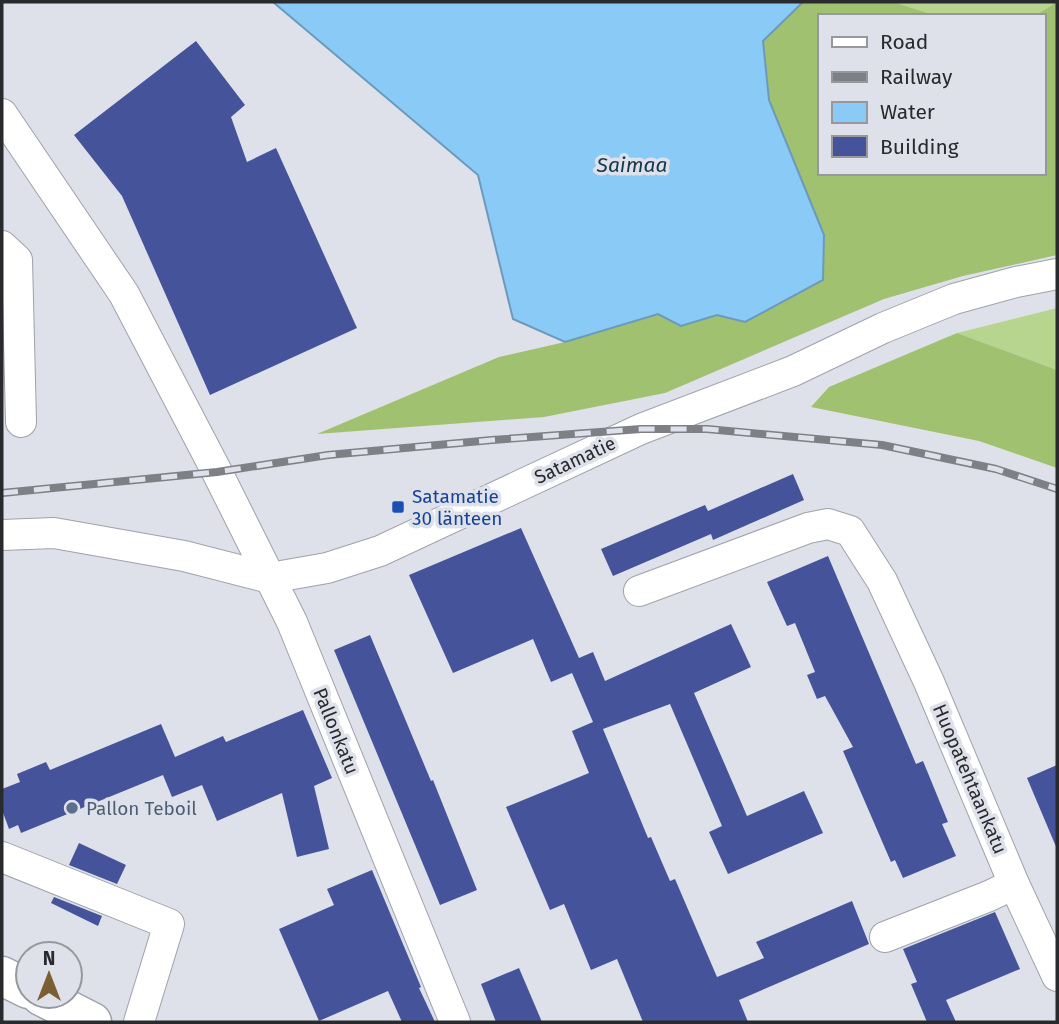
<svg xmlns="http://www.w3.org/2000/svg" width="1059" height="1024" font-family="'Fira Sans',sans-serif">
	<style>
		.green { fill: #b8d590 }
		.forest { fill: #a0c170 }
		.water { fill: #89caf7; stroke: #6c9abb; stroke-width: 2 }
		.building { fill: #45549a }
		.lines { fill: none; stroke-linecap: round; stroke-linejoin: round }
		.minor-casing { stroke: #9fa2aa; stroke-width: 32 }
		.major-casing { stroke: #9fa2aa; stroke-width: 41 }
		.minor { stroke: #fff; stroke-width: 30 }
		.major { stroke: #fff; stroke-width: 38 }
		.rail-casing { stroke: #7e8086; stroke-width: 8 }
		.rail { stroke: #dee1e9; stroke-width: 5; stroke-dasharray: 16; stroke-linecap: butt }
		.transit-dot { fill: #1a4fb4; stroke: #dee1e9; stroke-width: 2.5 }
		.service-dot { fill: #5c6f8a; stroke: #dee1e9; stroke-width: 2.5 }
		.labels { text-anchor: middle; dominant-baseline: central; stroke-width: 7; stroke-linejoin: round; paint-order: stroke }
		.street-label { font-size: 19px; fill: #292a2e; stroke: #dee1e9 }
		.transit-label { font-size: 19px; fill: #164399; stroke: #dee1e9; text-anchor: start }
		.service-label { font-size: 19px; fill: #4e5e75; stroke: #dee1e9; text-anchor: start }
		.water-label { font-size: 21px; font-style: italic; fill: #14384e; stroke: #dee1e9 }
	</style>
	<rect width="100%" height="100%" fill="#dee1e9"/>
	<g class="green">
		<path d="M 862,2 L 1057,2 L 1043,16 L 846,16 Z"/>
		<path d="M 1057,308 L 1057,370 L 957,333 Z"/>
	</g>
	<g class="forest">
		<path d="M 803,2 L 893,2 L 936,16 L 819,16 L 819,173 L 1043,173 L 1043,16 L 1035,16 L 1057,2 L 1057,255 L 963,276 L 884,299 L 665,393 L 544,417 L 317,434 L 499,357 L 565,342 L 658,314 L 681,326 L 717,315 L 745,322 L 824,235 L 769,99 L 763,41 Z"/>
		<path d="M 957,333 L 1057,370 L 1057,468 L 979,441 L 811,407 L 829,387 Z"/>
	</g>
	<path class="water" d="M 273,2 L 803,2 L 763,41 L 769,100 L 824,235 L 823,280 L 745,322 L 717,315 L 681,326 L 658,314 L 565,342 L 513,319 L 478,175 Z"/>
	<g class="building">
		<path d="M 196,41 L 245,105 L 231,117 L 247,162 L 276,148 L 357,328 L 210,395 L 122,196 L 74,135 Z"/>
		<path d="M 793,474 L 804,500 L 713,540 L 711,534 L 613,576 L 601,549 L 705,505 L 708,511 Z"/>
		<path d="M 521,528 L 579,658 L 593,652 L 605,681 L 731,624 L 751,667 L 694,693 L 747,816 L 804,791 L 823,833 L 728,874 L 709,832 L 722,826 L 670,704 L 603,729 L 648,838 L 651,837 L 670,881 L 675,879 L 717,977 L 764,958 L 756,942 L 852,901 L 869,944 L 739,1000 L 748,1022 L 643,1022 L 617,959 L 591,970 L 564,904 L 550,910 L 506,807 L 589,773 L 572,731 L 593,722 L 572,673 L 551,682 L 533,639 L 453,673 L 409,575 Z"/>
		<path d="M 828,556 L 916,764 L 923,761 L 948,822 L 942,824 L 956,856 L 903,878 L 895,860 L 891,862 L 843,751 L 853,747 L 825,696 L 817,699 L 807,675 L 815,672 L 795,623 L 787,626 L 767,582 Z"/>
		<path d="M 370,635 L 431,781 L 433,780 L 477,890 L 440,905 L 334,650 Z"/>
		<path d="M 303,710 L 332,778 L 314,786 L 329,849 L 297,857 L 282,793 L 217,821 L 202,785 L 172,797 L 163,775 L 21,833 L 18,825 L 9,829 L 2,810 L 2,789 L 20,782 L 17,774 L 46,762 L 50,770 L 161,724 L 175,757 L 223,736 L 226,742 Z"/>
		<path d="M 1057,765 L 1057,849 L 1027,778 Z"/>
		<path d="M 79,843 L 126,865 L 117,884 L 69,865 Z"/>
		<path d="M 372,870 L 421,987 L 419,988 L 435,1022 L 402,1022 L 388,991 L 319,1021 L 279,929 L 334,905 L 327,889 Z"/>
		<path d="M 54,897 L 102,916 L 98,926 L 51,903 Z"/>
		<path d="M 995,912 L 1020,969 L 946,1000 L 956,1022 L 927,1022 L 911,984 L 917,982 L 903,949 Z"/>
		<path d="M 519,968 L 542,1022 L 496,1022 L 481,984 Z"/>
	</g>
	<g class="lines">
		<g class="minor-casing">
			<g id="minor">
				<path d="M 2,114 L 124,294 L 217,472 L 292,622 L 455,1022"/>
				<path d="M 2,246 L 17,260 L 21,422"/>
				<path d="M 2,535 L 54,533 L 184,556 L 270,578 L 327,568 L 380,551 L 641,429 L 793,371 L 883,328 L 954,299 L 1016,282 L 1057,274"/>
				<path d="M 639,591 L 808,528 L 828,524 L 850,531 L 882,581 L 929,682 L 1014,884 L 1057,976"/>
				<path d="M 2,857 L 169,924 L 139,1022"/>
				<path d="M 885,937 L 989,896 L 1014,884"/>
			</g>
		</g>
		<g class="major-casing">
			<g id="major">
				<path d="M 2,976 L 28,989"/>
				<path d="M 41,996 L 92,1022"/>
			</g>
		</g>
		<use href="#minor" class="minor"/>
		<use href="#major" class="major"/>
		<g class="rail-casing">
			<path id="rail" d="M 2,493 L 217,472 L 328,455 L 492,440 L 641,429 L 707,429 L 882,445 L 996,469 L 1057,489"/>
		</g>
		<use href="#rail" class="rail"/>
	</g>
	<rect class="transit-dot" x="391" y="500" width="14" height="14" rx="3.5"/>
	<circle class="service-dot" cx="72" cy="808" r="7"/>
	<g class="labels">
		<g class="street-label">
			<text transform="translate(575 460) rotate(-25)">Satamatie</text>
			<text transform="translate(336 731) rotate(68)">Pallonkatu</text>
			<text transform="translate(970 779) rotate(67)">Huopatehtaankatu</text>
		</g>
		<g class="transit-label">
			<text x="412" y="496">Satamatie<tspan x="412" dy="22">30 länteen</tspan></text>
		</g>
		<g class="service-label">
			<text x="86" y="808">Pallon Teboil</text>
		</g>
		<g class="water-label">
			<text x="632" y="165">Saimaa</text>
		</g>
	</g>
	<rect width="1059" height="1024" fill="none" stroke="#292a2e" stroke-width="7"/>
	<rect x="818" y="14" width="228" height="161" fill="#dee1e9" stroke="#96989e" stroke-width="2"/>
	<rect x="832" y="37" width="35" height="10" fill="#ffffff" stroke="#96989e" stroke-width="2"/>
	<text x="880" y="49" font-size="21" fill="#292a2e">Road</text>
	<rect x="832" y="72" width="35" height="10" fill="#7e8086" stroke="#96989e" stroke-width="2"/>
	<text x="880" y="84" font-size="21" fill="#292a2e">Railway</text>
	<rect x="832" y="102" width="35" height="21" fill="#89caf7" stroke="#96989e" stroke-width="2"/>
	<text x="880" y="119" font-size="21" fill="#292a2e">Water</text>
	<rect x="832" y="136" width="35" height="21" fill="#45549a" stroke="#96989e" stroke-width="2"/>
	<text x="880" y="154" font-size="21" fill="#292a2e">Building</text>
	<g transform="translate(49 975)"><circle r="33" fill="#dee1e9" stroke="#96989e" stroke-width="2"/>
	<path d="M0-5L12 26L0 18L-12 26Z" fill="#7b5e31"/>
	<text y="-10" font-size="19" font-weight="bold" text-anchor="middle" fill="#292a2e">N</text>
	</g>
</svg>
